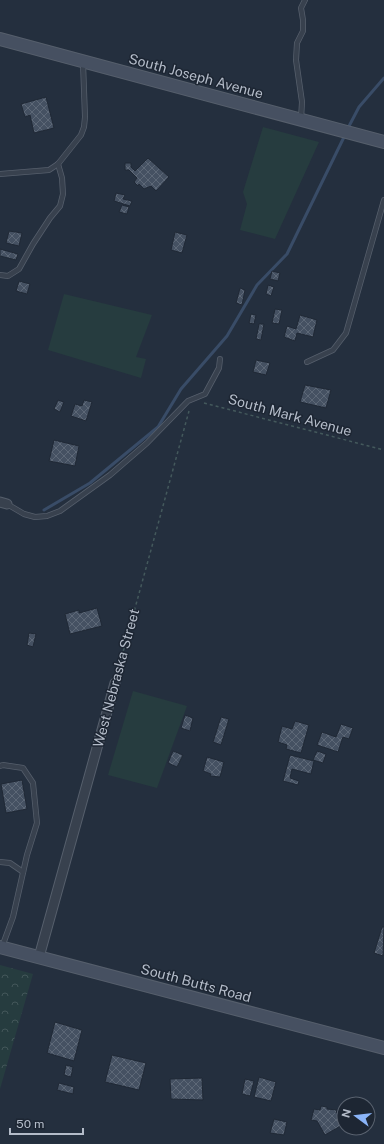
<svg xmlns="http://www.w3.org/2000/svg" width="384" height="1144" font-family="'Public Sans',sans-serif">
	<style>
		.park { fill: url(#park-crowns) }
		.pitch { fill: #263c3f }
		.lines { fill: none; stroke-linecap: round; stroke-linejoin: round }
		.stream { stroke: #394c67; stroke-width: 3 }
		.building { fill: url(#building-cross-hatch); stroke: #1f2835 }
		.lane-casing { stroke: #565f6c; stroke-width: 6 }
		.street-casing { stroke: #565f6c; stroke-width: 11 }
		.secondary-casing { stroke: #565f6c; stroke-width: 14 }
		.path { stroke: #44595c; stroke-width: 1.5; stroke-dasharray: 3 3; stroke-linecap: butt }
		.lane { stroke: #38414e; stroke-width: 4.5 }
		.street { stroke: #38414e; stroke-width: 9 }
		.secondary { stroke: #465061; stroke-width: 12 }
		.labels { text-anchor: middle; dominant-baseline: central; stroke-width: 3; stroke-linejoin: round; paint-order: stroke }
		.street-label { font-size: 14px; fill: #b4bcc9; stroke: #1d2633 }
	</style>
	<defs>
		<pattern id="park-crowns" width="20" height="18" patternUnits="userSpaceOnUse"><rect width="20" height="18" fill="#263c3f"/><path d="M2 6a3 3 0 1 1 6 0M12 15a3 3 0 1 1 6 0" fill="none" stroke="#435659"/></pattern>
		<pattern id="building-cross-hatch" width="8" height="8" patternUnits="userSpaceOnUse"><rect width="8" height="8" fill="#455162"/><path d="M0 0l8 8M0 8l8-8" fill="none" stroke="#5d6877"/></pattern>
	</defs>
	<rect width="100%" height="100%" fill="#242f3e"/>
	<path class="park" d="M 0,965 L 33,974 L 0,1089 Z"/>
	<g class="pitch">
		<path d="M 263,127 L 319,142 L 275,239 L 240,230 L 247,204 L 243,192 Z"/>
		<path d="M 64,294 L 152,315 L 136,357 L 146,359 L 141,378 L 48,350 Z"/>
		<path d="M 133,691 L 187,706 L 157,788 L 108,775 Z"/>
	</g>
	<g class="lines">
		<g class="stream">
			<path d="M 347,130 L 359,107 L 384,78"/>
			<path d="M 44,510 L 90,483 L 158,427 L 181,389 L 227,336 L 257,285 L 287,254 L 345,135"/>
		</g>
	</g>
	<g class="building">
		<path d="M 46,97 L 54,128 L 34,133 L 30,115 L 25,117 L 21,104 Z"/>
		<path d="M 148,158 L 169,177 L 156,191 L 151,186 L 144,189 L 139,184 L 138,186 L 134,182 L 137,178 L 129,170 L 125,170 L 125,163 L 131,163 L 131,167 L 135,171 Z"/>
		<path d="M 116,193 L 125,195 L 123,199 L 132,201 L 130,206 L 114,201 Z"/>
		<path d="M 122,205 L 129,207 L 127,214 L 119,212 Z"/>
		<path d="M 9,231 L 22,233 L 19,246 L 6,243 Z"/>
		<path d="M 175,232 L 187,235 L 182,253 L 171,250 Z"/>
		<path d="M 0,249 L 18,254 L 16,260 L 0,256 Z"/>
		<path d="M 272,271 L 280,273 L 278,281 L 270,279 Z"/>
		<path d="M 19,281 L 30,284 L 27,294 L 16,291 Z"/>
		<path d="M 268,285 L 274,287 L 271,296 L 266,294 Z"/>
		<path d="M 240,288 L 245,290 L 242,305 L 236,303 Z"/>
		<path d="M 275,309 L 282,310 L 279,324 L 272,323 Z"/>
		<path d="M 251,314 L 256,315 L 254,324 L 249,323 Z"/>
		<path d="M 300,315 L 317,320 L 313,337 L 297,333 L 295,341 L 284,337 L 287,326 L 296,329 Z"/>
		<path d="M 259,324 L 264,324 L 261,340 L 256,339 Z"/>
		<path d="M 256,360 L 270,363 L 266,375 L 253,372 Z"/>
		<path d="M 305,385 L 331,390 L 326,408 L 300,402 Z"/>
		<path d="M 58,400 L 64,402 L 60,412 L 54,409 Z"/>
		<path d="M 84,400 L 92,402 L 86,421 L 71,416 L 75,404 L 82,406 Z"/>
		<path d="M 54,440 L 79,446 L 75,466 L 49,461 Z"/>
		<path d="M 97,608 L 102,626 L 70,634 L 65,614 L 79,610 L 79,613 Z"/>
		<path d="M 29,633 L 36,634 L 33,647 L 27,645 Z"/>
		<path d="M 185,715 L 193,718 L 190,731 L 181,728 Z"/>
		<path d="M 221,717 L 229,719 L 221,745 L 213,742 Z"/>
		<path d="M 295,721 L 309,725 L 301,753 L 286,749 L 287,745 L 278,742 L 282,726 L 292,729 Z"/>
		<path d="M 341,724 L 353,728 L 349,739 L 343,737 L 338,752 L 317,745 L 322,732 L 336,737 Z"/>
		<path d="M 173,751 L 183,755 L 177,767 L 168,763 Z"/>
		<path d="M 317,751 L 326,754 L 323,763 L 313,760 Z"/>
		<path d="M 290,755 L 314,761 L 311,774 L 292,769 L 290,778 L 299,781 L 298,785 L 283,781 Z"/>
		<path d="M 207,757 L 224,762 L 220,777 L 210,776 L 211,774 L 203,771 Z"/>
		<path d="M 22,780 L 27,809 L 6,813 L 1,784 Z"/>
		<path d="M 382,927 L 384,927 L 383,956 L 374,953 Z"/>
		<path d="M 55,1022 L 82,1030 L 74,1061 L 47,1053 Z"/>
		<path d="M 112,1055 L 146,1063 L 139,1090 L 105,1082 Z"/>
		<path d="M 66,1065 L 73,1067 L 71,1077 L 64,1075 Z"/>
		<path d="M 259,1077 L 276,1082 L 271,1101 L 254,1097 Z"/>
		<path d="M 202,1078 L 203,1100 L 171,1099 L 170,1079 Z"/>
		<path d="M 245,1079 L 254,1081 L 250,1096 L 242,1094 Z"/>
		<path d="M 59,1083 L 74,1087 L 73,1094 L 57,1090 Z"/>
		<path d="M 321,1106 L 327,1107 L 327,1109 L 337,1110 L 336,1113 L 344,1108 L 344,1124 L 325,1135 L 317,1121 L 311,1120 L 314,1109 L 320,1110 Z"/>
		<path d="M 274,1119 L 287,1122 L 284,1135 L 270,1133 Z"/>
	</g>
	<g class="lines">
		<g class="lane-casing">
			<g id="lane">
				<path d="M 301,119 L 302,102 L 296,60 L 297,43 L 303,31 L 303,20 L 301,8 L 305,0"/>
				<path d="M 0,174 L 49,170 L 58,164 L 81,135 L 84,127 L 85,117 L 83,63"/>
				<path d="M 0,275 L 8,276 L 19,269 L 33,244 L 50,218 L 60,206 L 63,194 L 62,178 L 58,164"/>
				<path d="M 307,362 L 333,350 L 346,333 L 384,200"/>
				<path d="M 7,504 L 24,514 L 35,517 L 47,516 L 60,511 L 110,475 L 147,443 L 188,401 L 205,394 L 219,368 L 220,359"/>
				<path d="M 0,766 L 3,765 L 23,768 L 33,783 L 37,823 L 27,855 L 13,917 L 2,947"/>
				<path d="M 0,862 L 10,863 L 23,872"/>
			</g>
		</g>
		<g class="street-casing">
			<g id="street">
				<path d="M 0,502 L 7,504"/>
				<path d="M 39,957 L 115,683"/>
			</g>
		</g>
		<g class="secondary-casing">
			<g id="secondary">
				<path d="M 0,39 L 384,142"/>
				<path d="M 0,947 L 384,1048"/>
			</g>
		</g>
		<g class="path">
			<path d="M 204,403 L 384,450"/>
			<path d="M 117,674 L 189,411"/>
		</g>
		<use href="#lane" class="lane"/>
		<use href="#street" class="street"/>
		<use href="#secondary" class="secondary"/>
	</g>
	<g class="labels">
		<g class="street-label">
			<text transform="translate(196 76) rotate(15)">South Joseph Avenue</text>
			<text transform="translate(290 415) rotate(15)">South Mark Avenue</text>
			<text transform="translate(116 678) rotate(-75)">West Nebraska Street</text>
			<text transform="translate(196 983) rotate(15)">South Butts Road</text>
		</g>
	</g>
	<g transform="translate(356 1116) rotate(285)"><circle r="19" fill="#1d2633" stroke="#59626f"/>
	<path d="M0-3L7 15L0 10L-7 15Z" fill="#8ab4f8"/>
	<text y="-6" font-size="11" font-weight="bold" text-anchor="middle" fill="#b4bcc9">N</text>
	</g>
	<path d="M10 1128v6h73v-6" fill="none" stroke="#b4bcc9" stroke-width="2"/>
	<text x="16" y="1128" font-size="12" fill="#b4bcc9" stroke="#1d2633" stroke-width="3" paint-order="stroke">50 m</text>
</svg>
